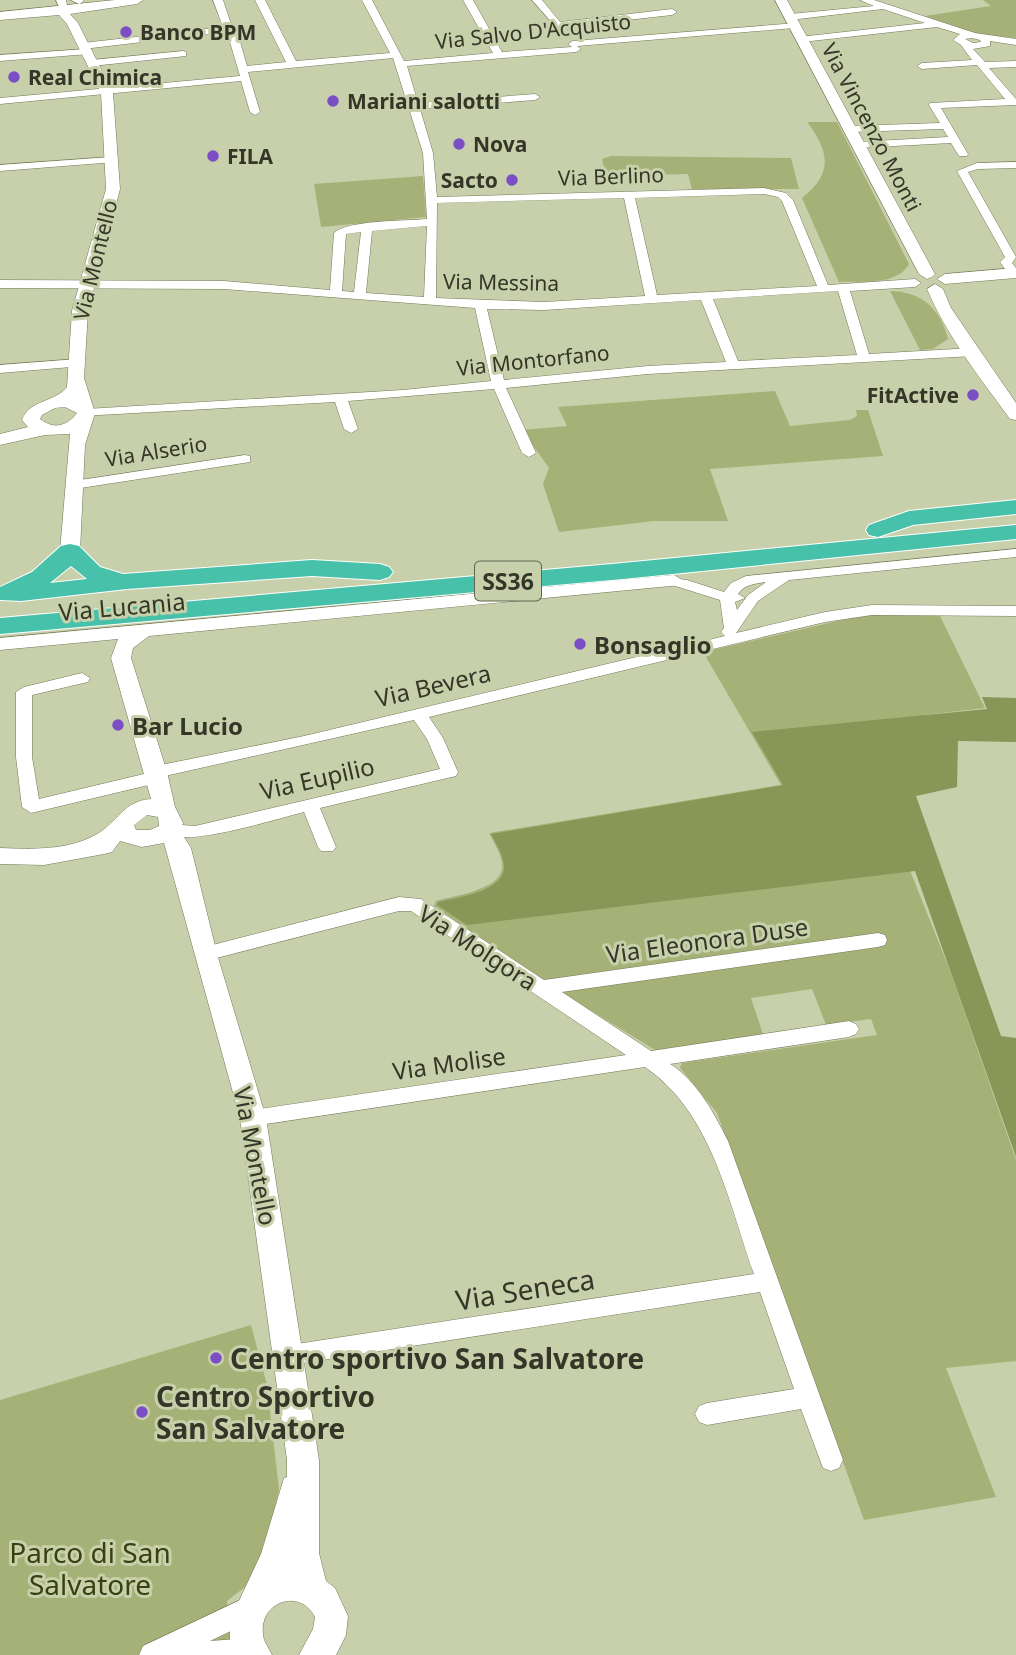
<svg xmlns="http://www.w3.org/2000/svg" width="1016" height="1655" font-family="'Noto Sans',sans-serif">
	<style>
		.green { fill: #a5b177 }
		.forest { fill: #8a9558 }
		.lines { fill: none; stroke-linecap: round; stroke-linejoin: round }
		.street-casing { stroke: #717956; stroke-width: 1 }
		.secondary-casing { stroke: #717956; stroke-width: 1 }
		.highway-casing { stroke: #fff; stroke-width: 2 }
		.street { fill: #fff; fill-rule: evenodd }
		.secondary { fill: #fff; fill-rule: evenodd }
		.highway { fill: #47c1a9; fill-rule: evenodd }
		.poi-dot { fill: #7c4ec6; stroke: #c7d0aa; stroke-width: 2.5 }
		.labels { text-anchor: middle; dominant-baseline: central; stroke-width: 6; stroke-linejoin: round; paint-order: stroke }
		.far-street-label { font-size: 21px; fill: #343728; stroke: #c7d0aa }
		.far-poi-label { font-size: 21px; font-weight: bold; fill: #343728; stroke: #c7d0aa; text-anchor: start }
		.shield { fill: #c7d0aa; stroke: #60654f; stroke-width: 2 }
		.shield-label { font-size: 23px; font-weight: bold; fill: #343728 }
		.street-label { font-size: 24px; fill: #343728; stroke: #c7d0aa }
		.poi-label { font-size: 24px; font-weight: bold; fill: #343728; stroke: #c7d0aa; text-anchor: start }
		.near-street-label { font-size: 28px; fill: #343728; stroke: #c7d0aa }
		.near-poi-label { font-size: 28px; font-weight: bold; fill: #343728; stroke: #c7d0aa; text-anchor: start }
		.near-park-label { font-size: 28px; fill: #394010; stroke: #c7d0aa }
	</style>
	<rect width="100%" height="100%" fill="#c7d0aa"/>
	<g class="green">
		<path d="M 983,0 L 1016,0 L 1016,38 L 974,34 L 925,16 L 991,6 Z"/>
		<path d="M 807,122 L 837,122 L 909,264 C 897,286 861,281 839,282 L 802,198 C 834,173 829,151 807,122 Z"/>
		<path d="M 611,156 L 791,158 L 799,189 L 692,189 L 688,174 L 606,176 L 602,159 Z"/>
		<path d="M 423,176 L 426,217 L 321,227 L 314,184 Z"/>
		<path d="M 890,291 C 922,292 940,308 948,339 L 933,349 L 920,350 Z"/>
		<path d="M 775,391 L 790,426 L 850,420 L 857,416 L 856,410 L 868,410 L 883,456 L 710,469 L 728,521 L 654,521 L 559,532 L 543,484 L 549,468 L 522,430 L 567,426 L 558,407 Z"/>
		<path d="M 938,612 L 985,708 L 924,715 L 942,780 L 877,788 L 949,968 L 1016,1160 L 1016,1361 L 946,1368 L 996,1497 L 864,1520 L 717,1113 L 680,1068 L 682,1063 L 877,1035 L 871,1019 L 826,1025 L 812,989 L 751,998 L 764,1037 L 660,1053 L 541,980 L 434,906 L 436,901 C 453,896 499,890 502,869 C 504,858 494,843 489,833 L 781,785 L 703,652 L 872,613 Z"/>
		<path d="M 251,1325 L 267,1385 L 279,1490 L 262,1561 L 250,1583 L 227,1601 L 232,1655 L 0,1655 L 0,1400 Z"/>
	</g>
	<path class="forest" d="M 982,697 L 1016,698 L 1016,742 L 958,741 L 957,787 L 916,796 L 1001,1036 L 1016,1038 L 1016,1157 L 915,871 L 467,925 L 437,905 L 438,902 C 458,897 512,891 503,860 C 501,851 495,842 491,834 L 783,785 L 752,732 L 987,709 Z"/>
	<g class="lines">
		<g class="street-casing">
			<g id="street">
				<path d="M 56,0 L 66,0 L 67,5 L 59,7 Z"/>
				<path d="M 71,0 L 83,0 L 84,1 L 79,4 Z"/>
				<path d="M 213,0 L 223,0 L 232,27 L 237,31 L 247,66 L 286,62 L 255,0 L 265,0 L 296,61 L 390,53 L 362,0 L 372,0 L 404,61 L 493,53 L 463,0 L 473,0 L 502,52 L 572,47 L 568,44 L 573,41 L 797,23 L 797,27 L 794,28 L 577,46 L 581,49 L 576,52 L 407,66 L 418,103 L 535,94 L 540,97 L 535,100 L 420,109 L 433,153 L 437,197 L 764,188 L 786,193 L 793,200 L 828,285 L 915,279 L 921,283 L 915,287 L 850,291 L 869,354 L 973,348 L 979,352 L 973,356 L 648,374 L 506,388 L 536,453 L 529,457 L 522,453 L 494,389 L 348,401 L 358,429 L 351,433 L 344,429 L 335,402 L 81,416 L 81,410 L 86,409 L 403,390 L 491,381 L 475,308 L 224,289 L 0,288 L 0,280 L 224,281 L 330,290 L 334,233 C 347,220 406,221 427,219 L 423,153 L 393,58 L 248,72 L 260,112 L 255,115 L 250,112 L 241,81 L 0,104 L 0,98 L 240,76 L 227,32 L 83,49 L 78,46 L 83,43 L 223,27 ZM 764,194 L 778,197 L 782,201 L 817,286 L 657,295 L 635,198 ZM 624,198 L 645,296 L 544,302 L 436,298 L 437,203 ZM 427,226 L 424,297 L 366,293 L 372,231 ZM 361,232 L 354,292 L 342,291 L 346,234 ZM 838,291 L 857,355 L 738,361 L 713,299 ZM 701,300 L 726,362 L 648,366 L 504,380 L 487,309 L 544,310 Z"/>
				<path d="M 532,0 L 542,0 L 560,22 L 672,9 L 677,12 L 672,15 L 564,27 L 568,32 L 563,35 Z"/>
				<path d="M 860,0 L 874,0 L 975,33 L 1016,39 L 1016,45 L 990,41 L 990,46 L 973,49 L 985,62 L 1016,61 L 1016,67 L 989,68 L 1016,99 L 1016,105 L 941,108 L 968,154 L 967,156 L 959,156 L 951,143 L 857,148 L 852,145 L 857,142 L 948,137 L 943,129 L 850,132 L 845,129 L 850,126 L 940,123 L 929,105 L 930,103 L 1005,99 L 977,65 L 922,69 L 917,66 L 922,63 L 972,60 L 961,45 L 953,40 L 960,34 L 937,27 L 802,42 L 799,41 L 799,37 L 925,23 L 883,9 L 790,20 L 785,17 L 790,14 L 874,6 ZM 972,38 L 980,40 L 981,42 L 973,43 L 965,39 Z"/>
				<path d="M 86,49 L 89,50 L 89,54 L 0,61 L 0,55 Z"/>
				<path d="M 183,51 L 186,52 L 186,56 L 92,66 L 87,63 L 92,60 Z"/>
				<path d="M 111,157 L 116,160 L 115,162 L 0,171 L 0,165 Z"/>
				<path d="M 1016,162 L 1016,168 L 978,169 L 968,172 L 1016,257 L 1012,263 L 1016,268 L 1014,277 L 1010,276 L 1000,262 L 1005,257 L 957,171 L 977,163 Z"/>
				<path d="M 78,359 L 84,363 L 83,366 L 0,373 L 0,365 Z"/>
				<path d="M 245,455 L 250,456 L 250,462 L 74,489 L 67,485 L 74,481 Z"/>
				<path d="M 1016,549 L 1016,557 L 789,580 L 758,601 L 736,633 L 825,612 L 872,605 L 1016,606 L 1016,616 L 872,615 L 825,622 L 429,717 L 443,738 L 458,772 L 456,776 L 320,808 L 336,847 L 333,851 L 321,851 L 318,847 L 304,812 C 279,818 174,852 159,830 L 168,824 L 195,826 L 440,769 L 427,739 L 414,720 L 165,776 L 163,781 L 157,783 L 31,813 L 22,807 L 16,757 L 16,692 L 24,687 L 82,673 L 90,678 L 88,682 L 32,695 L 32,757 L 39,799 L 148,773 L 150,768 L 156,766 L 304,736 L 725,636 L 721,632 L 724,628 L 720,600 L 669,584 L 667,581 L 669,578 L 687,580 L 724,592 L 731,583 L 746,576 ZM 766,582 L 748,595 L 737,610 L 735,602 L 745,598 L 738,594 C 745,584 755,584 766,582 Z"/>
				<path d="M 399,897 L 421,899 L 544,980 L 878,933 L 885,935 L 887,940 L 885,945 L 878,947 L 562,992 L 651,1051 L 849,1021 L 856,1024 L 859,1029 L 856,1034 L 849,1037 L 670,1064 C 697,1081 714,1113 728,1141 L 843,1460 L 839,1468 L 831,1471 L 823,1468 L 801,1409 L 707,1425 L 699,1422 L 695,1414 L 699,1406 L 707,1403 L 794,1389 L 760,1292 L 290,1365 L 282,1362 L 279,1355 L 282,1348 L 290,1345 L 754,1274 C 728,1201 712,1113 645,1067 L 253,1126 L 246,1124 L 243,1118 L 246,1112 L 253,1110 L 626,1055 L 411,911 L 399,911 L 205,961 L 198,959 L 196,954 L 198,949 L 205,947 Z"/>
				<path d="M 251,1595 L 260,1599 L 264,1608 L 260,1617 L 210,1641 L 251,1638 L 260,1642 L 264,1651 L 262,1655 L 139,1655 L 143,1646 Z"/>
			</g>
		</g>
		<g class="secondary-casing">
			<g id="secondary">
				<path d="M 115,0 L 143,0 L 137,4 L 70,14 L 78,23 L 113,93 L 120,189 L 88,311 L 84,378 L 95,413 L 85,445 L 80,551 L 70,557 L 60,551 L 70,434 L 45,435 L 0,445 L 0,434 L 28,427 L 22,420 C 30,399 54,403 67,387 L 72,311 L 106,189 L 101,93 L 67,24 L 59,15 L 0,20 L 0,12 ZM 65,407 L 77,413 C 68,426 53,430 40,419 L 42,415 L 55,408 Z"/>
				<path d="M 775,0 L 787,0 L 935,274 L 932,277 L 927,279 L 919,274 Z"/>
				<path d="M 1016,268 L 1016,278 L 945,284 L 937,279 L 945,274 Z"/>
				<path d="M 935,284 L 943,289 L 951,308 L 1016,403 L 1016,420 L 1010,419 C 980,378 947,336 927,289 Z"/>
				<path d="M 674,575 L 684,581 L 681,585 L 149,636 L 133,648 L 131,658 L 167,772 L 175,807 L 183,823 L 180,831 L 191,848 L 217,954 L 266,1118 L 319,1460 L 319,1553 L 326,1581 L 335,1588 L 348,1616 L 346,1635 L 336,1655 L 299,1655 L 313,1629 L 315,1617 C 300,1587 259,1602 263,1634 C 263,1641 269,1648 272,1655 L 236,1655 L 230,1639 L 230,1620 L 261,1554 L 284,1478 L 287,1477 L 287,1460 L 240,1118 L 164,843 L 142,847 L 120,841 L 112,852 L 104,854 L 44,865 L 0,864 L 0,848 C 32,849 68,851 97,834 C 118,822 123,801 151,799 L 111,658 L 118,639 L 0,650 L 0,638 ZM 147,815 L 158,817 L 159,826 L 150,830 L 136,830 L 134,825 Z"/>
			</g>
		</g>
		<g class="highway-casing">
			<g id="highway">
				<path d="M 1016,500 L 1016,514 L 913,525 L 878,537 L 869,535 L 866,530 L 869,525 L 909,511 Z"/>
				<path d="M 1016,525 L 1016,539 L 623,579 L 0,634 L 0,618 L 623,563 Z"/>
				<path d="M 70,544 L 79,546 L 100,567 L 123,574 L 312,560 L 380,564 L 389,567 L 393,572 L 389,577 L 380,580 L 312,576 L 127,589 L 21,601 L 0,600 L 0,587 L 32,572 L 61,546 ZM 71,566 L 87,579 L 50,583 Z"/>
			</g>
		</g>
		<use href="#street" class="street"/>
		<use href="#secondary" class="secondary"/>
		<use href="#highway" class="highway"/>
	</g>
	<g class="poi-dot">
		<circle cx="126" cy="32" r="7"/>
		<circle cx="14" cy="77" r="7"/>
		<circle cx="333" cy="101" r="7"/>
		<circle cx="459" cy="144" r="7"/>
		<circle cx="213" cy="156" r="7"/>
		<circle cx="512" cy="180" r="7"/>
		<circle cx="973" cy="395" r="7"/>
		<circle cx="580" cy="644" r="7"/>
		<circle cx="118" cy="725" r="7"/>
		<circle cx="216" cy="1358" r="7"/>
		<circle cx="142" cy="1412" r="7"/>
	</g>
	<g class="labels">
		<g class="far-street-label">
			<text transform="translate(533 31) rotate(-6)">Via Salvo D'Acquisto</text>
			<text transform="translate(872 127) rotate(62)">Via Vincenzo Monti</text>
			<text transform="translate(611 176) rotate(-2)">Via Berlino</text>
			<text transform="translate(95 260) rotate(-76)">Via Montello</text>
			<text transform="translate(501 282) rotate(1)">Via Messina</text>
			<text transform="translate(533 360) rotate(-6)">Via Montorfano</text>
			<text transform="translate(156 451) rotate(-9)">Via Alserio</text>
		</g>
		<g class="far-poi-label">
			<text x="140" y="32">Banco BPM</text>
			<text x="28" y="77">Real Chimica</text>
			<text x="347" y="101">Mariani salotti</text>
			<text x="473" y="144">Nova</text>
			<text x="227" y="156">FILA</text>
			<text x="498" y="180" text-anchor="end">Sacto</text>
			<text x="959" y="395" text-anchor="end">FitActive</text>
		</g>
		<rect class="shield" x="475" y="561.5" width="66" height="39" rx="5"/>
		<g class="shield-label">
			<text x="508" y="581">SS36</text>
		</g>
		<g class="street-label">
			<text transform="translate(122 606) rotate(-5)">Via Lucania</text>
			<text transform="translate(433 685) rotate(-13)">Via Bevera</text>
			<text transform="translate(317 778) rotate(-13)">Via Eupilio</text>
			<text transform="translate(707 940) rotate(-8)">Via Eleonora Duse</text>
			<text transform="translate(478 947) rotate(33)">Via Molgora</text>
			<text transform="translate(449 1063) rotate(-8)">Via Molise</text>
			<text transform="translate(256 1156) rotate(79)">Via Montello</text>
		</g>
		<g class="poi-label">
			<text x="594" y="644">Bonsaglio</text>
			<text x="132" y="725">Bar Lucio</text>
		</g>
		<g class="near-street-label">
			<text transform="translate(525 1289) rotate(-9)">Via Seneca</text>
		</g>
		<g class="near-poi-label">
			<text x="230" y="1358">Centro sportivo San Salvatore</text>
			<text x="156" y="1396">Centro Sportivo<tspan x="156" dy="32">San Salvatore</tspan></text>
		</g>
		<g class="near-park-label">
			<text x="90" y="1552">Parco di San<tspan x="90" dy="32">Salvatore</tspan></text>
		</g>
	</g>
</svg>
